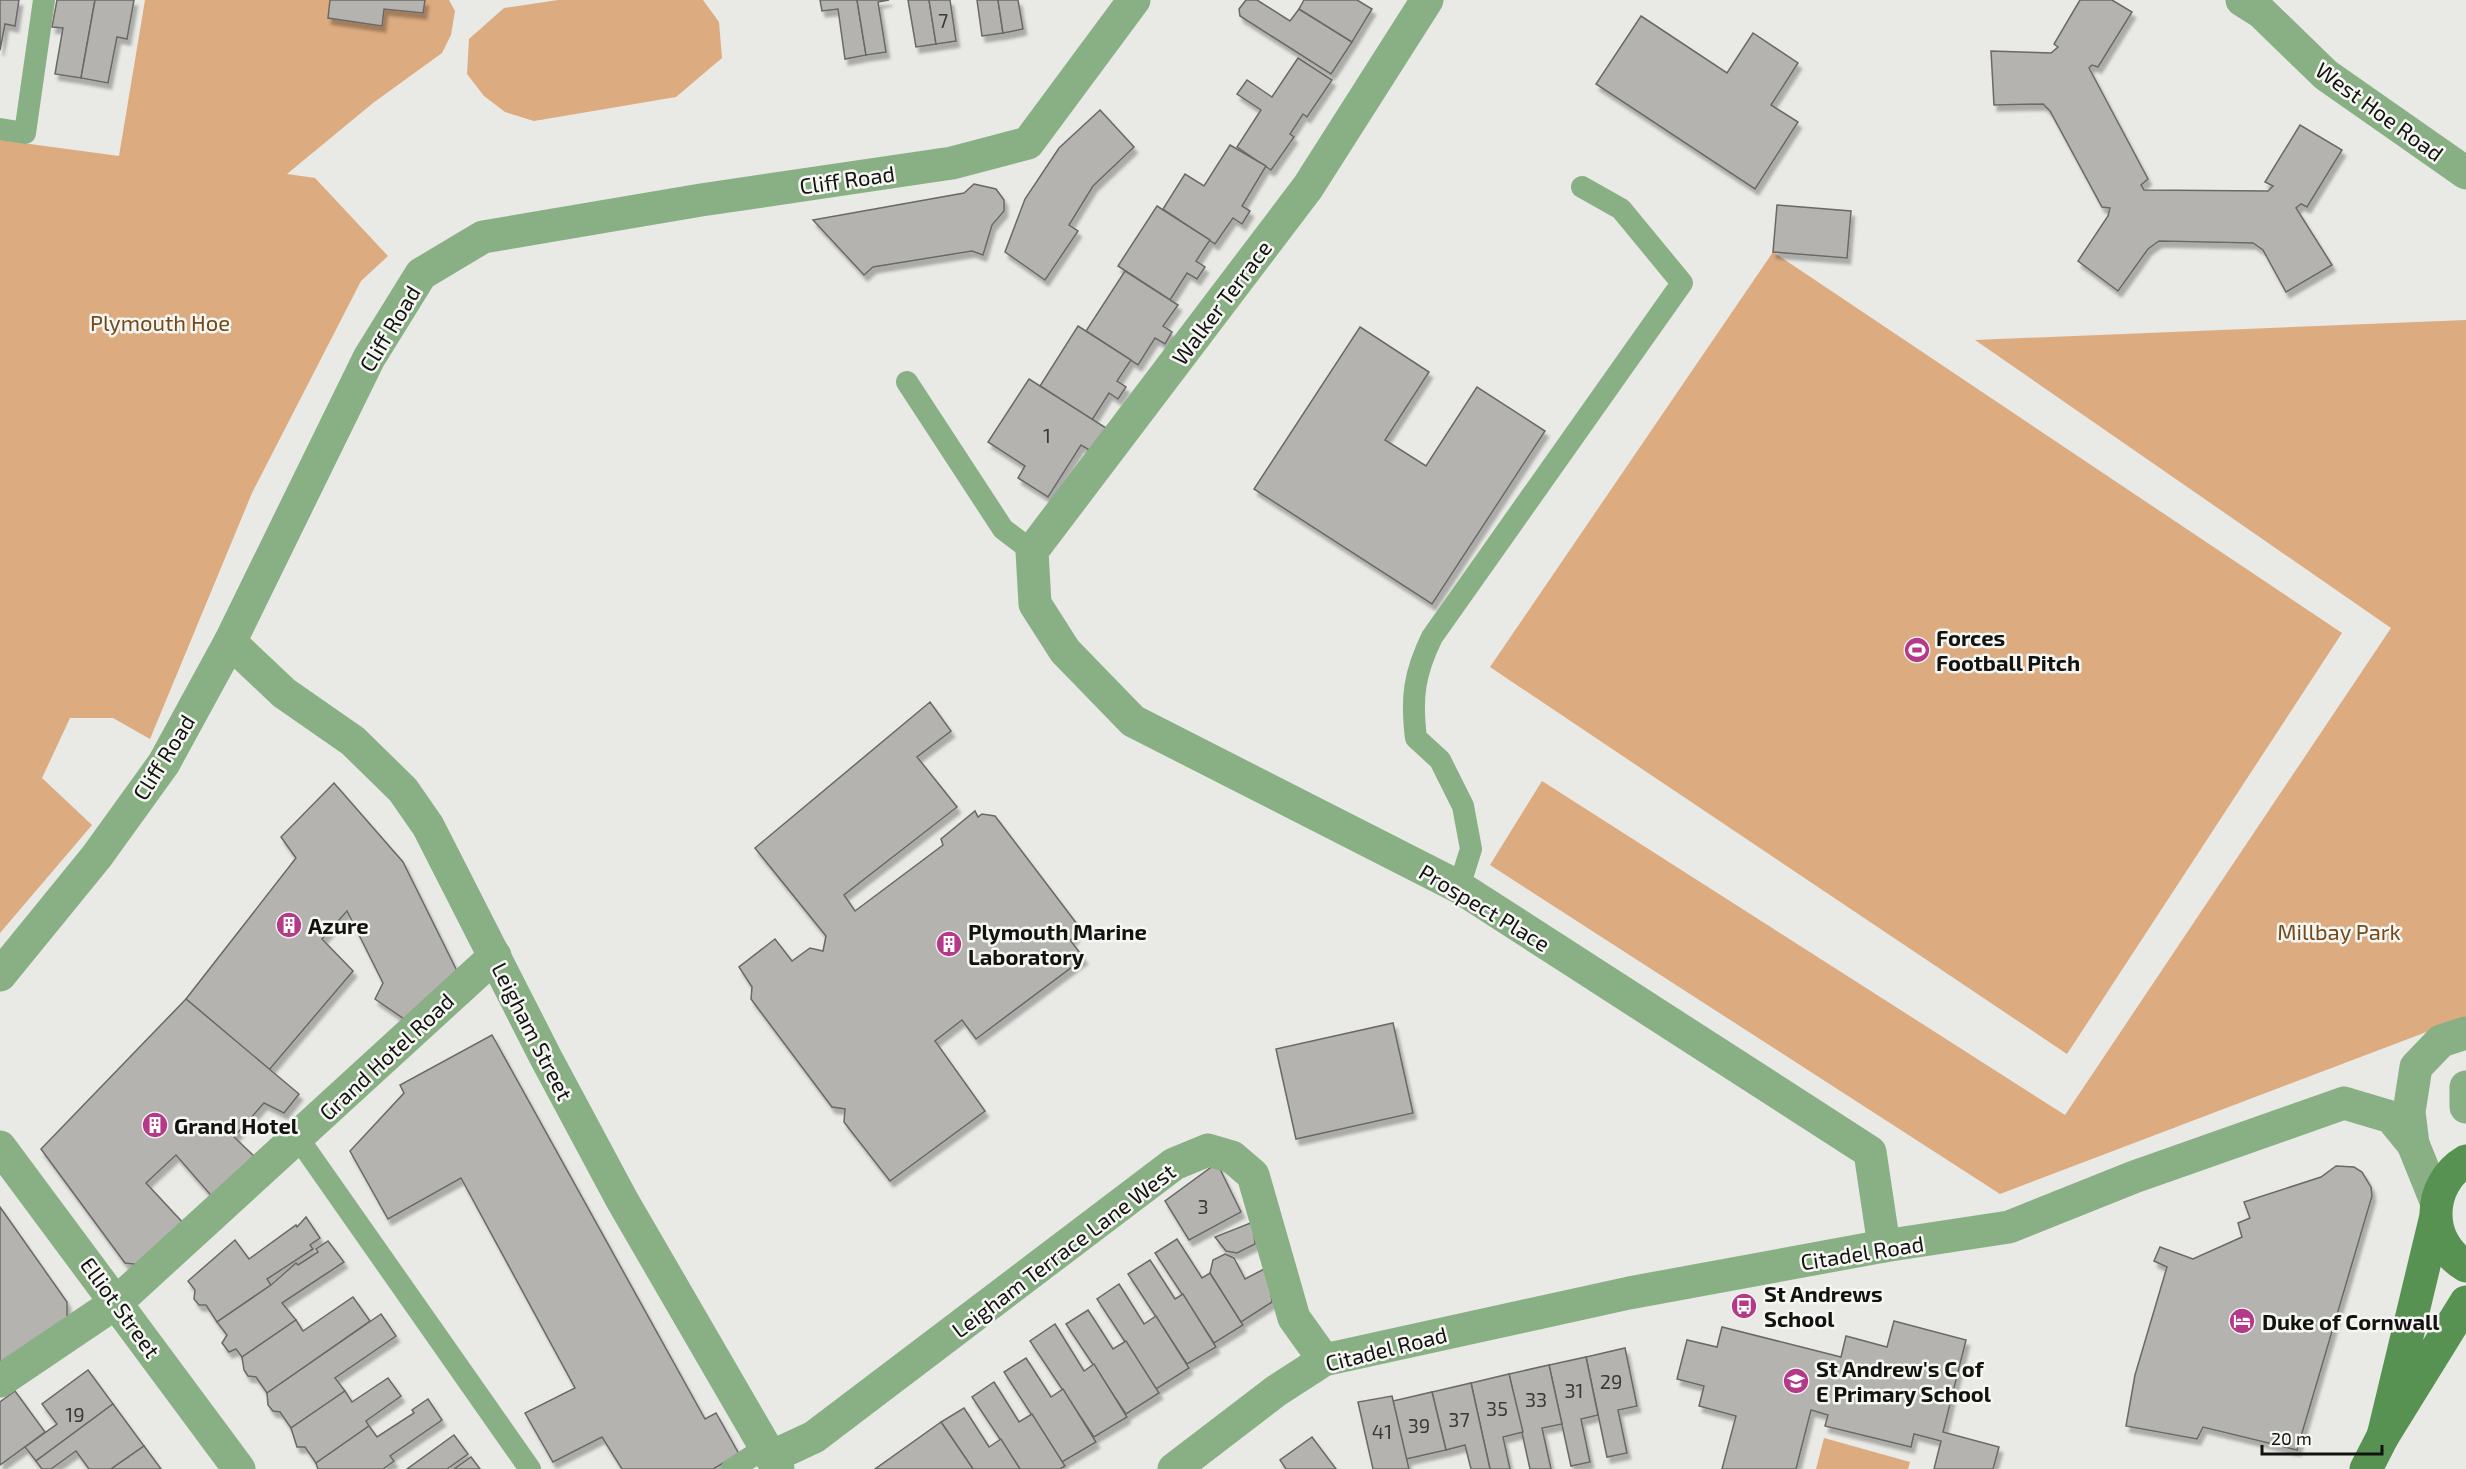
<svg xmlns="http://www.w3.org/2000/svg" width="2466" height="1469" font-family="'Exo 2',sans-serif">
	<style>
		.green { fill: #dcab7f }
		.building { fill: #b4b3b0; stroke: #6a6966; stroke-width: 1.5; filter: url(#shadow) }
		.lines { fill: none; stroke-linecap: round; stroke-linejoin: round }
		.service { stroke: #89b084; stroke-width: 22 }
		.minor { stroke: #89b084; stroke-width: 33 }
		.secondary { stroke: #589252; stroke-width: 33 }
		.labels { text-anchor: middle; dominant-baseline: central; stroke-width: 5; stroke-linejoin: round; paint-order: stroke }
		.number-label { font-size: 20px; fill: #3a3a39 }
		.street-label { font-size: 22px; fill: #121211; stroke: #f6f7f3 }
		.park-label { font-size: 22px; fill: #72481c; stroke: #f6f7f3 }
		.poi-label { font-size: 22px; font-weight: bold; fill: #121211; stroke: #f6f7f3; text-anchor: start }
	</style>
	<defs>
		<filter id="shadow"><feDropShadow dx="3.5" dy="6" stdDeviation="1.5" flood-color="#0004"/></filter>
	</defs>
	<rect width="100%" height="100%" fill="#e9e9e6"/>
	<g class="green">
		<path d="M 145,0 L 449,0 L 455,11 L 451,35 L 442,53 L 373,103 L 287,174 L 315,178 L 388,256 L 361,281 L 252,493 L 150,739 L 113,718 L 70,718 L 42,778 L 92,825 L 0,933 L 0,140 L 119,156 Z"/>
		<path d="M 558,0 L 703,0 L 719,22 L 722,58 L 676,97 L 534,121 L 505,112 L 484,96 L 467,74 L 469,39 L 504,8 Z"/>
		<path d="M 1773,252 L 2342,633 L 2067,1054 L 1490,667 Z"/>
		<path d="M 2466,320 L 2466,1017 L 2000,1194 L 1490,865 L 1542,781 L 2065,1115 L 2391,628 L 1975,340 Z"/>
		<path d="M 1824,1438 L 1910,1462 L 1908,1469 L 1816,1469 Z"/>
	</g>
	<g class="building">
		<path d="M 0,0 L 19,0 L 15,26 L 5,24 L 0,50 Z"/>
		<path d="M 57,0 L 95,0 L 81,78 L 55,74 L 63,28 L 52,27 Z"/>
		<path d="M 95,0 L 134,0 L 127,39 L 117,37 L 108,83 L 81,78 Z"/>
		<path d="M 330,0 L 425,0 L 423,13 L 384,9 L 382,26 L 328,18 Z"/>
		<path d="M 820,0 L 857,0 L 866,55 L 845,59 L 838,9 L 822,11 Z"/>
		<path d="M 857,0 L 889,0 L 878,2 L 886,52 L 866,55 Z"/>
		<path d="M 908,0 L 929,0 L 936,44 L 916,47 Z"/>
		<path d="M 929,0 L 950,0 L 956,41 L 936,44 Z"/>
		<path d="M 977,0 L 998,0 L 1003,33 L 982,36 Z"/>
		<path d="M 998,0 L 1018,0 L 1023,29 L 1003,33 Z"/>
		<path d="M 1246,0 L 1257,0 L 1290,21 L 1299,9 L 1352,42 L 1331,74 L 1240,16 L 1239,9 Z"/>
		<path d="M 1304,0 L 1357,0 L 1372,9 L 1352,42 L 1299,9 Z"/>
		<path d="M 2080,0 L 2112,0 L 2132,12 L 2098,67 L 2092,65 L 2089,68 L 2148,179 L 2141,185 L 2144,190 L 2268,191 L 2273,186 L 2265,182 L 2300,125 L 2342,150 L 2307,207 L 2301,204 L 2296,208 L 2332,265 L 2286,292 L 2263,250 L 2253,243 L 2159,241 L 2148,249 L 2118,291 L 2078,261 L 2108,216 L 2110,208 L 2102,207 L 2050,111 L 2043,104 L 1994,105 L 1991,51 L 2051,53 L 2058,47 L 2054,44 Z"/>
		<path d="M 1641,16 L 1727,73 L 1753,33 L 1798,63 L 1771,105 L 1798,122 L 1755,189 L 1596,84 Z"/>
		<path d="M 1298,58 L 1332,80 L 1307,117 L 1303,114 L 1290,134 L 1294,137 L 1271,170 L 1237,147 L 1261,110 L 1237,94 L 1247,80 L 1272,97 Z"/>
		<path d="M 1100,110 L 1134,147 L 1093,186 L 1069,225 L 1078,231 L 1045,280 L 1005,252 L 1025,199 L 1059,148 Z"/>
		<path d="M 1230,145 L 1266,166 L 1242,206 L 1250,211 L 1242,224 L 1233,218 L 1215,244 L 1163,209 L 1185,174 L 1204,186 Z"/>
		<path d="M 974,184 L 996,189 L 1004,200 L 1004,211 L 992,225 L 983,255 L 972,251 L 873,267 L 864,275 L 813,220 L 964,193 Z"/>
		<path d="M 1777,205 L 1851,211 L 1847,258 L 1773,252 Z"/>
		<path d="M 1157,206 L 1210,240 L 1196,261 L 1205,267 L 1197,279 L 1187,273 L 1170,300 L 1118,266 Z"/>
		<path d="M 1125,271 L 1178,305 L 1163,326 L 1172,332 L 1165,344 L 1155,338 L 1138,365 L 1086,331 Z"/>
		<path d="M 1078,326 L 1131,360 L 1117,381 L 1126,387 L 1118,399 L 1109,393 L 1092,420 L 1040,386 Z"/>
		<path d="M 1360,327 L 1429,372 L 1385,440 L 1426,466 L 1477,387 L 1545,431 L 1432,604 L 1254,489 Z"/>
		<path d="M 1029,379 L 1106,428 L 1091,451 L 1081,445 L 1048,497 L 1018,478 L 1025,466 L 988,442 Z"/>
		<path d="M 930,702 L 951,731 L 917,757 L 957,807 L 844,895 L 855,911 L 943,845 L 941,839 L 975,811 L 978,817 L 982,814 L 995,816 L 1077,924 L 1075,937 L 1070,940 L 1084,958 L 976,1039 L 962,1020 L 935,1041 L 985,1111 L 890,1181 L 844,1122 L 845,1109 L 832,1107 L 751,999 L 752,987 L 739,967 L 775,939 L 792,961 L 810,948 L 823,951 L 826,936 L 755,848 Z"/>
		<path d="M 334,783 L 403,862 L 459,975 L 407,1021 L 375,999 L 383,983 L 347,911 L 322,939 L 353,971 L 269,1070 L 186,999 L 296,858 L 281,837 Z"/>
		<path d="M 186,999 L 299,1094 L 284,1113 L 264,1103 L 234,1137 L 256,1158 L 215,1200 L 176,1155 L 146,1183 L 185,1225 L 142,1265 L 125,1263 L 41,1149 Z"/>
		<path d="M 1393,1023 L 1413,1113 L 1296,1139 L 1276,1049 Z"/>
		<path d="M 492,1035 L 705,1419 L 716,1413 L 739,1454 L 713,1469 L 622,1469 L 602,1437 L 553,1462 L 525,1413 L 575,1388 L 461,1178 L 388,1219 L 350,1151 L 404,1093 L 400,1085 Z"/>
		<path d="M 1217,1163 L 1241,1212 L 1189,1240 L 1165,1201 Z"/>
		<path d="M 2336,1166 L 2354,1167 L 2362,1172 L 2371,1187 L 2372,1196 L 2297,1450 L 2203,1427 L 2197,1439 L 2126,1426 L 2135,1375 L 2167,1267 L 2154,1261 L 2160,1247 L 2193,1259 L 2242,1237 L 2238,1223 L 2250,1218 L 2244,1202 L 2321,1177 Z"/>
		<path d="M 0,1207 L 67,1302 L 67,1318 L 0,1364 Z"/>
		<path d="M 306,1217 L 320,1238 L 310,1245 L 313,1249 L 267,1279 L 271,1285 L 217,1322 L 206,1305 L 199,1305 L 194,1299 L 195,1290 L 188,1281 L 235,1240 L 249,1259 L 296,1225 L 297,1227 Z"/>
		<path d="M 1253,1222 L 1255,1244 L 1237,1253 L 1226,1251 L 1215,1237 Z"/>
		<path d="M 1177,1239 L 1202,1278 L 1210,1273 L 1243,1325 L 1214,1343 L 1155,1253 Z"/>
		<path d="M 328,1241 L 344,1262 L 282,1303 L 296,1320 L 242,1357 L 236,1349 L 229,1352 L 222,1343 L 227,1335 L 217,1322 L 271,1285 L 296,1263 L 298,1265 L 318,1252 L 316,1249 Z"/>
		<path d="M 1225,1254 L 1234,1258 L 1245,1279 L 1268,1267 L 1272,1302 L 1241,1322 L 1210,1273 L 1213,1260 Z"/>
		<path d="M 1150,1260 L 1175,1299 L 1183,1294 L 1216,1347 L 1187,1364 L 1128,1274 Z"/>
		<path d="M 1119,1284 L 1144,1324 L 1156,1316 L 1189,1368 L 1156,1389 L 1097,1299 Z"/>
		<path d="M 353,1297 L 370,1321 L 267,1393 L 256,1377 L 248,1376 L 244,1370 L 242,1357 L 296,1320 L 303,1331 Z"/>
		<path d="M 1088,1310 L 1113,1349 L 1126,1341 L 1159,1393 L 1126,1414 L 1066,1324 Z"/>
		<path d="M 381,1314 L 396,1336 L 335,1378 L 345,1391 L 291,1428 L 280,1412 L 273,1411 L 268,1405 L 267,1393 Z"/>
		<path d="M 1894,1321 L 1966,1340 L 1943,1432 L 1999,1447 L 1993,1469 L 1934,1469 L 1941,1441 L 1914,1434 L 1911,1447 L 1825,1426 L 1828,1415 L 1811,1410 L 1796,1469 L 1722,1469 L 1736,1416 L 1699,1406 L 1704,1386 L 1677,1379 L 1687,1340 L 1717,1347 L 1722,1327 L 1841,1357 L 1846,1336 L 1887,1347 Z"/>
		<path d="M 1055,1324 L 1084,1371 L 1094,1364 L 1127,1417 L 1094,1437 L 1030,1341 Z"/>
		<path d="M 1625,1348 L 1637,1406 L 1618,1410 L 1627,1453 L 1607,1457 L 1586,1357 Z"/>
		<path d="M 1586,1357 L 1598,1415 L 1581,1419 L 1590,1462 L 1571,1466 L 1549,1365 Z"/>
		<path d="M 1026,1358 L 1051,1397 L 1063,1389 L 1096,1442 L 1062,1462 L 1004,1372 Z"/>
		<path d="M 1549,1365 L 1562,1424 L 1542,1428 L 1551,1469 L 1530,1469 L 1509,1374 Z"/>
		<path d="M 88,1370 L 113,1404 L 36,1461 L 25,1447 L 57,1424 L 42,1404 Z"/>
		<path d="M 1509,1374 L 1523,1432 L 1503,1437 L 1510,1469 L 1490,1469 L 1471,1383 Z"/>
		<path d="M 388,1378 L 401,1396 L 366,1421 L 369,1426 L 316,1463 L 305,1447 L 297,1447 L 291,1428 L 345,1391 L 352,1402 Z"/>
		<path d="M 994,1382 L 1019,1422 L 1032,1414 L 1065,1466 L 1060,1469 L 1020,1469 L 972,1397 Z"/>
		<path d="M 1471,1383 L 1490,1469 L 1471,1469 L 1465,1445 L 1446,1450 L 1432,1392 Z"/>
		<path d="M 15,1391 L 45,1432 L 0,1465 L 0,1402 Z"/>
		<path d="M 1432,1392 L 1446,1450 L 1406,1459 L 1393,1401 Z"/>
		<path d="M 1392,1396 L 1409,1469 L 1373,1469 L 1358,1402 Z"/>
		<path d="M 428,1399 L 442,1420 L 390,1456 L 394,1461 L 383,1469 L 318,1469 L 316,1463 L 369,1426 L 377,1437 L 414,1413 L 412,1410 Z"/>
		<path d="M 113,1404 L 144,1446 L 111,1469 L 89,1469 L 76,1451 L 51,1469 L 42,1469 L 36,1461 Z"/>
		<path d="M 964,1408 L 989,1447 L 1001,1439 L 1020,1469 L 973,1469 L 941,1422 Z"/>
		<path d="M 941,1422 L 973,1469 L 875,1469 Z"/>
		<path d="M 454,1435 L 468,1454 L 447,1469 L 407,1469 Z"/>
		<path d="M 1312,1437 L 1336,1469 L 1286,1469 L 1280,1460 Z"/>
		<path d="M 144,1446 L 161,1469 L 111,1469 Z"/>
		<path d="M 471,1457 L 480,1469 L 454,1469 Z"/>
	</g>
	<g class="lines">
		<g class="service">
			<path d="M 0,129 L 25,133 L 44,0"/>
			<path d="M 907,382 L 1003,529 L 1032,551"/>
			<path d="M 1459,887 L 1471,849 L 1463,806 L 1440,760 L 1416,738 C 1411,698 1414,674 1432,637 L 1682,283 L 1621,209 L 1582,187"/>
			<path d="M 298,1138 L 530,1469"/>
			<path d="M 732,1469 L 765,1448"/>
		</g>
		<g class="minor">
			<path d="M 1427,0 L 1308,187 L 1032,551 L 1035,604 L 1065,651 L 1133,721 L 1459,887 L 1870,1152 L 1884,1246"/>
			<path d="M 2242,0 L 2261,12 L 2326,75 L 2466,173"/>
			<path d="M 230,642 L 284,693 L 353,741 L 403,790 L 428,826 L 546,1058 L 622,1200 L 778,1469"/>
			<path d="M 0,975 L 97,856 L 164,763 L 230,642 L 369,358 L 421,274 L 483,237 L 701,200 L 952,163 L 1028,143 L 1134,0"/>
			<path d="M 2466,1087 L 2466,1107"/>
			<path d="M 0,1147 L 239,1469"/>
			<path d="M 2436,1201 L 2413,1144 L 2409,1112 L 2416,1067 L 2441,1041 L 2466,1033"/>
			<path d="M 0,1381 L 117,1302 L 495,956"/>
			<path d="M 771,1457 L 814,1437 L 1174,1164 L 1208,1150 L 1232,1157 L 1253,1175 L 1294,1318 L 1324,1360"/>
			<path d="M 1174,1469 L 1276,1391 L 1324,1360 L 1629,1293 L 1884,1246 L 2009,1227 L 2134,1177 L 2344,1103 L 2391,1117 L 2413,1144"/>
		</g>
		<g class="secondary">
			<path d="M 2466,1161 C 2427,1184 2425,1242 2466,1266"/>
			<path d="M 2383,1436 L 2435,1220"/>
			<path d="M 2366,1469 L 2383,1436 L 2466,1302"/>
		</g>
	</g>
	<defs>
		<g id="stadium-disc" transform="scale(1.35)"><circle r="9.5" fill="#b53989" stroke="#f6f7f3"/><path d="M0-5a6.5 5 0 1 0 0 10a6.5 5 0 1 0 0-10ZM-3.5-1.8h7v3.6h-7Z" fill="#fff"/></g>
		<g id="building-disc" transform="scale(1.35)"><circle r="9.5" fill="#b53989" stroke="#f6f7f3"/><path d="M-4-6H4V6H1V3H-1V6H-4ZM-2.5-4.3h1.7v1.8h-1.7ZM.8-4.3h1.7v1.8H.8ZM-2.5-1h1.7V.8h-1.7ZM.8-1h1.7V.8H.8Z" fill="#fff"/></g>
		<g id="bus-disc" transform="scale(1.35)"><circle r="9.5" fill="#b53989" stroke="#f6f7f3"/><path d="M-5-6H5V4H4V6H2V4H-2V6H-4V4H-5ZM-3.5-4V0h7V-4ZM-3.5 1.2v1.5H-2V1.2ZM2 1.2v1.5H3.5V1.2Z" fill="#fff"/></g>
		<g id="hotel-disc" transform="scale(1.35)"><circle r="9.5" fill="#b53989" stroke="#f6f7f3"/><path d="M-6-4.5h1.5V1H6V5H4.5V3h-9V5H-6ZM-4 0a1.8 1.8 0 1 1 3.6 0ZM.5 0V-2.5h3Q6-2.5 6 0Z" fill="#fff"/></g>
		<g id="school-disc" transform="scale(1.35)"><circle r="9.5" fill="#b53989" stroke="#f6f7f3"/><path d="M0-5L7-2L0 1L-7-2ZM-4 1L0 2.5L4 1V4Q0 6-4 4Z" fill="#fff"/></g>
	</defs>
	<g fill-rule="evenodd">
		<use href="#stadium-disc" x="1917" y="650"/>
		<use href="#building-disc" x="289" y="925"/>
		<use href="#building-disc" x="949" y="944"/>
		<use href="#building-disc" x="155" y="1125"/>
		<use href="#bus-disc" x="1744" y="1306"/>
		<use href="#hotel-disc" x="2242" y="1321"/>
		<use href="#school-disc" x="1796" y="1381"/>
	</g>
	<g class="labels">
		<g class="number-label">
			<text x="943" y="20">7</text>
			<text x="1047" y="435">1</text>
			<text x="1203" y="1206">3</text>
			<text x="1611" y="1381">29</text>
			<text x="1574" y="1390">31</text>
			<text x="1536" y="1399">33</text>
			<text x="1497" y="1408">35</text>
			<text x="75" y="1414">19</text>
			<text x="1459" y="1419">37</text>
			<text x="1419" y="1425">39</text>
			<text x="1382" y="1431">41</text>
		</g>
		<g class="street-label">
			<text transform="translate(2380 111) rotate(36)">West Hoe Road</text>
			<text transform="translate(847 179) rotate(-8)">Cliff Road</text>
			<text transform="translate(1221 302) rotate(-53)">Walker Terrace</text>
			<text transform="translate(389 328) rotate(-59)">Cliff Road</text>
			<text transform="translate(163 757) rotate(-58)">Cliff Road</text>
			<text transform="translate(1485 907) rotate(31)">Prospect Place</text>
			<text transform="translate(533 1031) rotate(63)">Leigham Street</text>
			<text transform="translate(386 1056) rotate(-43)">Grand Hotel Road</text>
			<text transform="translate(1063 1250) rotate(-37)">Leigham Terrace Lane West</text>
			<text transform="translate(1862 1252) rotate(-9)">Citadel Road</text>
			<text transform="translate(121 1307) rotate(54)">Elliot Street</text>
			<text transform="translate(1386 1348) rotate(-14)">Citadel Road</text>
		</g>
		<g class="park-label">
			<text x="160" y="322">Plymouth Hoe</text>
			<text x="2339" y="931">Millbay Park</text>
		</g>
		<g class="poi-label">
			<text x="1936" y="637">Forces<tspan x="1936" dy="25">Football Pitch</tspan></text>
			<text x="308" y="925">Azure</text>
			<text x="968" y="931">Plymouth Marine<tspan x="968" dy="25">Laboratory</tspan></text>
			<text x="174" y="1125">Grand Hotel</text>
			<text x="1764" y="1293">St Andrews<tspan x="1764" dy="25">School</tspan></text>
			<text x="2262" y="1321">Duke of Cornwall</text>
			<text x="1816" y="1368">St Andrew's C of<tspan x="1816" dy="25">E Primary School</tspan></text>
		</g>
	</g>
	<path d="M2262 1445v9h120v-9" fill="none" stroke="#121211" stroke-width="3"/>
	<text x="2271" y="1445" font-size="18" fill="#121211" stroke="#f6f7f3" stroke-width="4.5" paint-order="stroke">20 m</text>
</svg>
